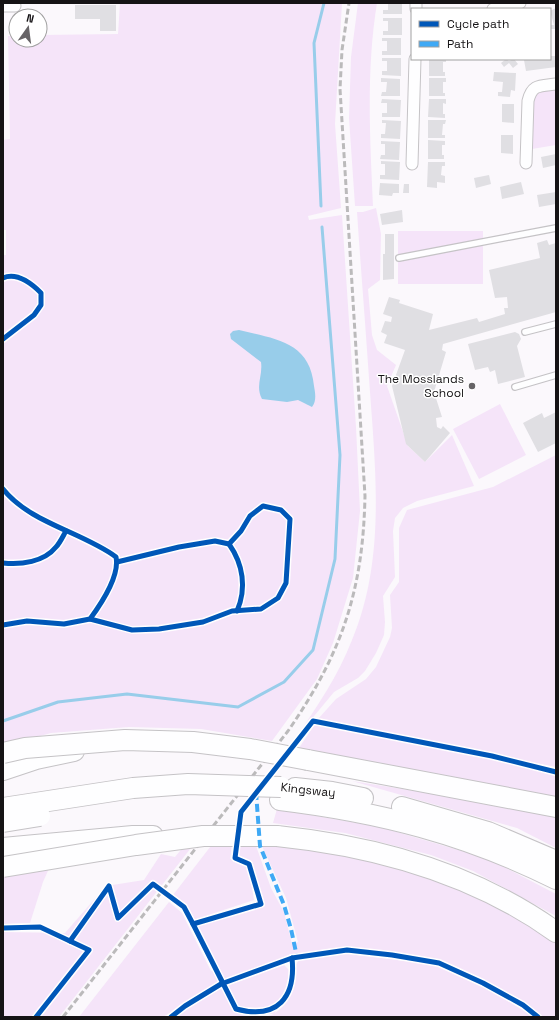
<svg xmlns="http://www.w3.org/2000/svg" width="559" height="1020" font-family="'Space Grotesk',sans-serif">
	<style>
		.green { fill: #f5e4f9 }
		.water { fill: #98cdea }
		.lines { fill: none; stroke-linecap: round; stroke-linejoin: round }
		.stream { stroke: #98cdea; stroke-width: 3 }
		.building { fill: #e0dfe3 }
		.lane-casing { stroke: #c5c3c6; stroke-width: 8 }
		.street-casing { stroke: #c5c3c6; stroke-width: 13 }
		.highway-casing { stroke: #c5c3c6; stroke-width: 22 }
		.lane { stroke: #fefeff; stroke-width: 5.5 }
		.street { stroke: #fefeff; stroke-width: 11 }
		.highway { stroke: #fefeff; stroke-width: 20 }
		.rail { stroke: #bbbabb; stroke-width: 3; stroke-dasharray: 6 3; stroke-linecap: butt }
		.highway-bridge-casing { stroke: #c5c3c6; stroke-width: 22; stroke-linecap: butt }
		.highway-bridge { stroke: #fefeff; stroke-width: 20 }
		.quiet { stroke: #3fa9f5; stroke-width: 4; stroke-dasharray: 8 4; stroke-linecap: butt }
		.cycleway-casing { stroke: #fff; stroke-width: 8 }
		.cycleway { stroke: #0057b8; stroke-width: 5 }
		.poi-dot { fill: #666366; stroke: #fff; stroke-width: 1.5 }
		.labels { text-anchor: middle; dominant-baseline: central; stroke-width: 3; stroke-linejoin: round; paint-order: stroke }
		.poi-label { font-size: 12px; fill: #151315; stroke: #fff; text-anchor: end }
		.street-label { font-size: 12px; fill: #151315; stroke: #fff }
	</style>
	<rect width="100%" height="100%" fill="#fbf8fc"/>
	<g class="green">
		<path d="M 120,3 L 342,3 L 335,124 L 341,208 L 308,216 L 309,220 L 342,215 L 356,427 L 360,511 L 353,578 L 333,643 L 317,679 L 272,741 L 201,729 L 129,727 L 51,733 L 3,746 L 3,255 L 6,255 L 6,230 L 3,230 L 3,140 L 10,139 L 8,36 L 16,36 L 16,40 L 40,40 L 40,35 L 118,34 Z"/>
		<path d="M 358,3 L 377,3 C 366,70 370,138 373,206 L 355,206 L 349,118 L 351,57 Z"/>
		<path d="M 556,88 L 556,145 L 532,149 L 531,102 L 535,93 Z"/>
		<path d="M 376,208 L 381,234 L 380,280 L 368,289 L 372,335 L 377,350 L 396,365 L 387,386 L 408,446 L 425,462 L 452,435 L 474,486 L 417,501 L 403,508 L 395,518 L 393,531 L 395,577 L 383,596 L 385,622 L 384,635 L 376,653 L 365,671 L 358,678 L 334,692 L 295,739 C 317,707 338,676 352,640 C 385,561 376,475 370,392 C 366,332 361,272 357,212 L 363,212 Z"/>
		<rect x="398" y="231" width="85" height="53"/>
		<path d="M 500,404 L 526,455 L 479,479 L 453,429 Z"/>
		<path d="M 556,455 L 556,767 L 318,719 L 336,699 L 366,679 L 376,667 L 390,637 L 392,628 L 390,595 L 399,582 L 399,528 L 407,510 L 493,487 Z"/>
		<path d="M 315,724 L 556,772 L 556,797 L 299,748 Z"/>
		<path d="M 352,781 L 497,804 L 556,815 L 556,848 L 517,828 Z"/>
		<path d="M 277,809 L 380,827 L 489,859 L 556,894 L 556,916 L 473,871 L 431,855 L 345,833 L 273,823 Z"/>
		<path d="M 214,842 L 232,844 L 230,859 L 245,864 L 249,869 L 254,900 L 193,920 L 188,909 L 173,895 Z"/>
		<path d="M 239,843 L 255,843 L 271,888 L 284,912 L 292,944 L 298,942 L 286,898 L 261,844 L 354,854 L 437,878 L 523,918 L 556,941 L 556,1017 L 542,1017 L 516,999 L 451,965 L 439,961 C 407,955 370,947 338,948 C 299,950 260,966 224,980 L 217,968 L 219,967 L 196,925 L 261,906 L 251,862 L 237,858 Z"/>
		<path d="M 194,844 L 59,1017 L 3,1017 L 3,932 L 65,933 L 106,886 L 144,880 L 161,854 L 175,857 L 185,845 Z"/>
		<path d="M 51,864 L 43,882 L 30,923 L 3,924 L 3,874 Z"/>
		<path d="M 169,902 L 182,913 L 211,971 L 214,970 L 221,982 L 163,1017 L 79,1017 Z"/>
		<path d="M 340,953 L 438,965 L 479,983 L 534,1017 L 265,1017 L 274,1014 L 254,1014 L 238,1009 L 226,984 C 240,978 269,963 284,965 L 289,970 C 290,991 282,997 275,1013 C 299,998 285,975 300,959 Z"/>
		<path d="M 223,985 L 239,1014 L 250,1017 L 172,1017 L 190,1004 Z"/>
	</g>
	<path class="water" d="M 239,330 C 274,339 310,341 314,386 C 315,392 317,401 312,407 L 298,400 L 287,402 L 262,399 C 255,386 263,376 261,362 L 231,339 L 230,334 L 233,331 Z"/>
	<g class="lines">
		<g class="stream">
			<path d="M 321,206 L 314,43 L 324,3"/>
			<path d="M 3,721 L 58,702 L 127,694 L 238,707 L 284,682 L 313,650 L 335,559 L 340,455 L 322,227"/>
		</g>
	</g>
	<g class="building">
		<path d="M 388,3 L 402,3 L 402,14 L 383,14 L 383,10 L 388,10 Z"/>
		<path d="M 75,5 L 116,5 L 116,31 L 100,31 L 100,19 L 75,19 Z"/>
		<path d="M 556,8 L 556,29 L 550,29 L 550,25 L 554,25 L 550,11 Z"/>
		<path d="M 383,18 L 402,18 L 402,35 L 383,35 L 383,31 L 388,31 L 388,21 L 383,21 Z"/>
		<path d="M 382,38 L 401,38 L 401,55 L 382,55 L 382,51 L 387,51 L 387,41 L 382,41 Z"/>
		<path d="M 550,56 L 556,56 L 556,67 L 526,71 L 524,60 L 550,59 Z"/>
		<path d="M 382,58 L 401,58 L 401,76 L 382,75 L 382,71 L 387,71 L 387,61 L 382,61 Z"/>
		<path d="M 429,59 L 446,59 L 446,62 L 443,62 L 443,72 L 445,72 L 445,76 L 429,76 Z"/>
		<path d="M 506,59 L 509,61 L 514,59 L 518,64 L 513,68 L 509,63 L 504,67 L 501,63 Z"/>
		<path d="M 494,72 L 516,73 L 515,91 L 511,90 L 510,97 L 498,96 L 498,92 L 502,92 L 503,82 L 493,81 Z"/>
		<path d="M 381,78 L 400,79 L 400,96 L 381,96 L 382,92 L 386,92 L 387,82 L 381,82 Z"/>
		<path d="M 429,78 L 446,78 L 446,82 L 443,82 L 443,93 L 445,93 L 445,96 L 429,96 Z"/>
		<path d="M 382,99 L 401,100 L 400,117 L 382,117 L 382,113 L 387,113 L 387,103 L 381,103 Z"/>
		<path d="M 429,99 L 446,99 L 446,104 L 443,103 L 443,114 L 445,114 L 445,118 L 428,117 Z"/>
		<path d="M 502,104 L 514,104 L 514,123 L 502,122 Z"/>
		<path d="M 382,120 L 401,121 L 400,139 L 381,138 L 381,134 L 385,134 L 386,123 L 382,123 Z"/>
		<path d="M 428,120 L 446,120 L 445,124 L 443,124 L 442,135 L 445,135 L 445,138 L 428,138 Z"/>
		<path d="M 501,135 L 513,135 L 513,154 L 501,153 Z"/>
		<path d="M 428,140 L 445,141 L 445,145 L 442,145 L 442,155 L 444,155 L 444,159 L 428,159 Z"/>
		<path d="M 381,141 L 400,142 L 399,160 L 380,159 L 381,155 L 385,155 L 385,144 L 381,144 Z"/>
		<path d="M 556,154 L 556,165 L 543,168 L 541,157 Z"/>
		<path d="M 381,161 L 400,162 L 399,180 L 380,179 L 380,175 L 385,175 L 385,164 L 381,164 Z"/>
		<path d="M 428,162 L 445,162 L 445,166 L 442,166 L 441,175 L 445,176 L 445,183 L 437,182 L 437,188 L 427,187 Z"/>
		<path d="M 489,175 L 491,184 L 476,188 L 474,178 Z"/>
		<path d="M 521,182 L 524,194 L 502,199 L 500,187 Z"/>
		<path d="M 380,183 L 399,184 L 399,193 L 393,193 L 392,196 L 379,195 Z"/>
		<path d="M 404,184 L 409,184 L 409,193 L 403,193 Z"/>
		<path d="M 556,192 L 556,204 L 539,207 L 537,195 Z"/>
		<path d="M 402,210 L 403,222 L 382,225 L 380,214 Z"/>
		<path d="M 385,234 L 394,234 L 394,279 L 383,280 L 383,254 L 385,254 Z"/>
		<path d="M 547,240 L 549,245 L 556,243 L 556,312 L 443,344 L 442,350 L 446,352 L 434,392 L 442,417 L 436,418 L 437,427 L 441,429 L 443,426 L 450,433 L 425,462 L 406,444 L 392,386 L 405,350 L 384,343 L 387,335 L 381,332 L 385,321 L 391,322 L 392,317 L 383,314 L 389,297 L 400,300 L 399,303 L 433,314 L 429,330 L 477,318 L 479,322 L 505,314 L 504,308 L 508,308 L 507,297 L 495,298 L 489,270 L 540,258 L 537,243 Z"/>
		<path d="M 515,332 L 519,334 L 521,339 L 517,346 L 525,377 L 498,384 L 495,370 L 490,372 L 488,367 L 475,370 L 468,344 Z"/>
		<path d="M 556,412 L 556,443 L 538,452 L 523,423 L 542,413 L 544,418 Z"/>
	</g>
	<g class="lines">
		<g class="lane-casing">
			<g id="lane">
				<path d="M 399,258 L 556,228"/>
				<path d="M 525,332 L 556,324"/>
				<path d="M 515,387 L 556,375"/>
			</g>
		</g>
		<g class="street-casing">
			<g id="street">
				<path d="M 416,3 L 416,9"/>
				<path d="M 3,6 L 15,6"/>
				<path d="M 493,9 L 520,3"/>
				<path d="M 526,163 L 528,101 C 532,84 540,86 556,84"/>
				<path d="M 412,164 L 415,59"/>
			</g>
		</g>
		<g class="highway-casing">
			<g id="highway">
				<path d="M 308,760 L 556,807"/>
				<path d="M 3,770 L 36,759 L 74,751"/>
				<path d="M 295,788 L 332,792 L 363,798"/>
				<path d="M 280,800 C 379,812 466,834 556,879"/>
				<path d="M 402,807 L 488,832 L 556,861"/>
				<path d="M 277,836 C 375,846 475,874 556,932"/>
				<path d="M 3,848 L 133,836 L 153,836"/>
			</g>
		</g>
		<use href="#lane" class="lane"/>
		<use href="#street" class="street"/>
		<use href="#highway" class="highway"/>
		<path class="rail" d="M 63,1017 L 288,731 C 342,653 363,591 365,496 L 340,89 L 342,50 L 349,3"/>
		<g class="highway-bridge-casing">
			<g id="highway-bridge">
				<path d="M 3,753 L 25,748 L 125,740 L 193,742 L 250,749 L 308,760"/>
				<path d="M 3,808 L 133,788 L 188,784 L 281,787"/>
				<path d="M 3,822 L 40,816"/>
				<path d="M 3,867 L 136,845 L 203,836 L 277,836"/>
			</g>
		</g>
		<use href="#highway-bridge" class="highway-bridge"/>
		<path class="quiet" d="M 256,792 L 260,846 L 284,905 L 291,929 L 297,957"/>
		<g class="cycleway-casing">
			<g id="cycleway">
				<path d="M 3,278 C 17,272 32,284 41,293 L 41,305 L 34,315 L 3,339"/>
				<path d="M 3,489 C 30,523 82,532 116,557 C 120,576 101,604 90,619 L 64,624 L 27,621 L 3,625"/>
				<path d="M 229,544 C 243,564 247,588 237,611"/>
				<path d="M 3,563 C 21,565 44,562 56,547 C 60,543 63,536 66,531"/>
				<path d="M 90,619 L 132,630 L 159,629 L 203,622 L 232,611 L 261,609 L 278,598 L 286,583 L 290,519 L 281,510 L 263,506 L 250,516 L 241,531 L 229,544 L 215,541 L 179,547 L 117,562"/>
				<path d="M 193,924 L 236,1009 C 278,1020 296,997 292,958"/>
				<path d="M 3,928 L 40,927 L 89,950 L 36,1017"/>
				<path d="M 70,941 L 109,886 L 118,918 L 153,884 L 184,907 L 193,924 L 261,904 L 249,864 L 235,858 L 241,812 L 313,721 L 492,756 L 556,772"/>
				<path d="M 171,1017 L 185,1006 L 221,984 L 292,958 L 347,950 L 392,955 L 439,963 L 483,983 L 523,1005 L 538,1017"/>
			</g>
		</g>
		<use href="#cycleway" class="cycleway"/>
	</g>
	<circle class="poi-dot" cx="472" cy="386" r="4"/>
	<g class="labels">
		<g class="poi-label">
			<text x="464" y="379">The Mosslands<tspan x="464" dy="14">School</tspan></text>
		</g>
		<g class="street-label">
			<text transform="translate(308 790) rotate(6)">Kingsway</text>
		</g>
	</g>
	<rect width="559" height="1020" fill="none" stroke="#151315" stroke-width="8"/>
	<rect x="411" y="8" width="140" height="52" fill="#ffffff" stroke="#a1a1a1"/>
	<rect x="419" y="21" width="20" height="6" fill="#0057b8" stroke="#a1a1a1"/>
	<text x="447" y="28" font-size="12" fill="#151315">Cycle path</text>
	<rect x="419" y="41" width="20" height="6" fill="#3fa9f5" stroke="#a1a1a1"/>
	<text x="447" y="48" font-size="12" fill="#151315">Path</text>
	<g transform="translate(28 28) rotate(14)"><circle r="19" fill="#ffffff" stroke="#a1a1a1"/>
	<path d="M0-3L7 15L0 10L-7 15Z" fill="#666366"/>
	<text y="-6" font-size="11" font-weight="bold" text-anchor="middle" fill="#151315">N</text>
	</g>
</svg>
